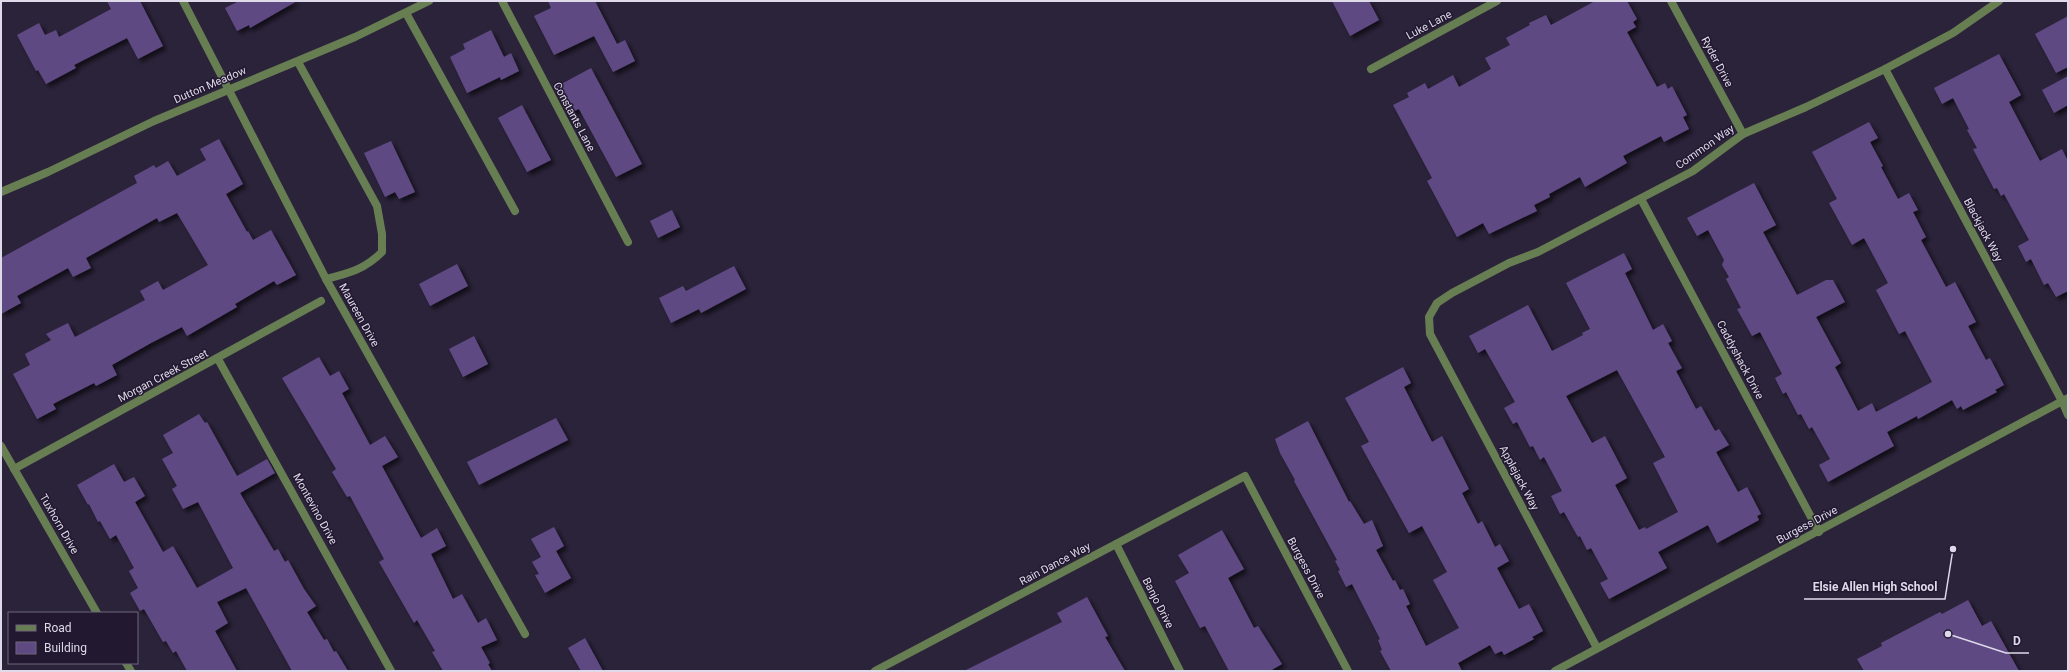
<svg xmlns="http://www.w3.org/2000/svg" width="2069" height="672" font-family="Roboto,sans-serif">
	<style>
		.building { fill: #5f4983; fill-rule: evenodd; filter: url(#shadow) }
		.lines { fill: none; stroke-linecap: round; stroke-linejoin: round }
		.service { stroke: #677d52; stroke-width: 8 }
		.minor { stroke: #677d52; stroke-width: 8 }
		.labels { text-anchor: middle; dominant-baseline: central; stroke-width: 3; stroke-linejoin: round; paint-order: stroke }
		.street-label { font-size: 11px; fill: #dfdaea; stroke: #221930 }
		.leader { fill: none; stroke: #dfdaea; stroke-width: 1.5 }
		.callout-dot { fill: #dfdaea; stroke: #221930; stroke-width: 1.5 }
		.callout-label { font-size: 12px; text-anchor: middle; font-weight: bold; fill: #dfdaea; stroke: #221930; stroke-width: 3; stroke-linejoin: round; paint-order: stroke }
	</style>
	<defs>
		<filter id="shadow"><feDropShadow dx="3.5" dy="3.5" stdDeviation="2" flood-color="#0009"/></filter>
	</defs>
	<rect width="100%" height="100%" fill="#2b233a"/>
	<g class="building">
		<path d="M 107,1 L 140,1 L 163,46 L 138,59 L 127,38 L 74,65 L 76,68 L 46,84 L 38,70 L 36,71 L 17,35 L 39,23 L 45,35 L 56,30 L 59,37 L 111,9 Z"/>
		<path d="M 239,1 L 297,1 L 250,28 L 249,25 L 237,31 L 225,8 Z"/>
		<path d="M 548,1 L 595,1 L 617,44 L 625,40 L 635,61 L 613,72 L 594,36 L 554,55 L 534,16 L 551,8 Z"/>
		<path d="M 1332,1 L 1369,1 L 1379,20 L 1350,36 Z"/>
		<path d="M 1595,1 L 1627,1 L 1637,19 L 1633,22 L 1636,27 L 1627,32 L 1657,87 L 1665,83 L 1668,89 L 1672,86 L 1687,115 L 1683,117 L 1689,129 L 1664,142 L 1661,136 L 1623,156 L 1627,163 L 1585,187 L 1580,177 L 1549,194 L 1550,197 L 1534,205 L 1537,211 L 1489,234 L 1483,223 L 1457,237 L 1427,181 L 1432,178 L 1393,105 L 1409,97 L 1407,93 L 1425,83 L 1428,89 L 1453,75 L 1459,87 L 1491,69 L 1485,58 L 1510,45 L 1506,38 L 1530,25 L 1529,23 L 1546,15 L 1551,25 Z"/>
		<path d="M 2068,16 L 2068,67 L 2056,73 L 2035,34 Z"/>
		<path d="M 491,30 L 504,57 L 511,53 L 519,71 L 501,80 L 500,77 L 467,93 L 450,57 L 465,49 L 463,44 Z"/>
		<path d="M 1999,54 L 2021,95 L 2009,102 L 2040,161 L 2062,149 L 2068,161 L 2068,291 L 2056,297 L 2048,283 L 2044,285 L 2031,259 L 2026,262 L 2018,246 L 2029,240 L 2004,194 L 2001,196 L 1997,188 L 1994,189 L 1973,149 L 1977,148 L 1967,130 L 1969,129 L 1953,98 L 1942,104 L 1934,88 Z"/>
		<path d="M 591,68 L 642,164 L 616,177 L 579,109 L 567,114 L 554,88 Z"/>
		<path d="M 2068,76 L 2068,105 L 2054,113 L 2042,90 Z"/>
		<path d="M 522,105 L 551,160 L 527,172 L 498,118 Z"/>
		<path d="M 1869,122 L 1878,138 L 1870,142 L 1883,166 L 1881,167 L 1898,199 L 1909,193 L 1918,210 L 1913,212 L 1926,237 L 1921,240 L 1946,287 L 1955,282 L 1976,322 L 1968,326 L 1986,360 L 1990,358 L 2004,385 L 1995,390 L 1997,392 L 1963,410 L 1961,406 L 1957,409 L 1952,400 L 1918,419 L 1917,416 L 1887,432 L 1894,446 L 1828,482 L 1819,465 L 1830,459 L 1812,427 L 1809,429 L 1801,414 L 1798,415 L 1786,392 L 1783,394 L 1775,378 L 1782,374 L 1760,332 L 1752,336 L 1737,309 L 1741,308 L 1726,279 L 1729,277 L 1722,265 L 1724,260 L 1708,230 L 1697,236 L 1687,218 L 1754,183 L 1776,225 L 1763,232 L 1797,295 L 1826,280 L 1833,280 L 1845,302 L 1816,317 L 1841,363 L 1835,367 L 1858,411 L 1872,403 L 1876,412 L 1932,382 L 1905,331 L 1899,334 L 1876,290 L 1888,283 L 1864,238 L 1852,245 L 1829,203 L 1837,199 L 1812,152 Z"/>
		<path d="M 219,139 L 243,184 L 226,194 L 247,232 L 248,231 L 253,240 L 271,230 L 296,275 L 277,285 L 274,281 L 235,304 L 237,307 L 187,336 L 182,327 L 151,343 L 112,365 L 117,375 L 96,386 L 94,383 L 53,404 L 56,409 L 37,419 L 13,374 L 30,365 L 25,354 L 51,340 L 46,334 L 68,323 L 75,337 L 145,300 L 140,291 L 158,281 L 163,290 L 208,265 L 177,213 L 159,222 L 157,218 L 86,258 L 91,268 L 73,277 L 68,268 L 17,296 L 21,303 L 1,314 L 1,258 L 137,183 L 134,176 L 154,165 L 156,168 L 168,161 L 177,176 L 206,160 L 200,149 Z"/>
		<path d="M 391,141 L 415,192 L 399,199 L 395,192 L 385,197 L 364,153 Z"/>
		<path d="M 672,210 L 680,227 L 658,238 L 650,221 Z"/>
		<path d="M 1624,253 L 1632,269 L 1625,273 L 1653,330 L 1663,324 L 1672,341 L 1668,343 L 1682,368 L 1676,371 L 1696,409 L 1701,406 L 1715,431 L 1719,429 L 1729,445 L 1716,452 L 1738,492 L 1747,487 L 1761,514 L 1757,516 L 1759,520 L 1717,543 L 1708,525 L 1658,552 L 1667,568 L 1609,599 L 1600,583 L 1608,579 L 1591,548 L 1587,550 L 1580,536 L 1578,537 L 1564,512 L 1560,514 L 1551,496 L 1562,491 L 1544,457 L 1540,460 L 1533,446 L 1530,447 L 1517,422 L 1513,424 L 1504,408 L 1515,402 L 1485,349 L 1478,353 L 1469,336 L 1528,305 L 1552,351 L 1583,335 L 1582,333 L 1590,329 L 1566,283 ZM 1617,370 L 1665,457 L 1653,463 L 1678,512 L 1646,529 L 1645,527 L 1639,530 L 1615,485 L 1627,478 L 1605,436 L 1592,443 L 1566,396 Z"/>
		<path d="M 457,264 L 468,286 L 430,306 L 419,284 Z"/>
		<path d="M 734,266 L 746,289 L 701,313 L 699,309 L 671,323 L 659,298 L 683,286 L 686,291 Z"/>
		<path d="M 474,336 L 488,364 L 463,377 L 449,349 Z"/>
		<path d="M 319,357 L 330,376 L 339,371 L 349,389 L 342,393 L 370,445 L 385,436 L 398,457 L 382,466 L 421,538 L 437,528 L 446,546 L 431,554 L 453,599 L 462,594 L 478,623 L 486,618 L 497,640 L 481,647 L 490,663 L 488,664 L 492,671 L 443,671 L 432,652 L 435,651 L 417,620 L 414,623 L 379,562 L 384,559 L 350,496 L 347,497 L 332,472 L 336,469 L 282,378 Z"/>
		<path d="M 1403,367 L 1411,383 L 1404,387 L 1432,442 L 1442,436 L 1469,489 L 1462,493 L 1478,524 L 1482,521 L 1495,547 L 1500,544 L 1509,561 L 1497,568 L 1519,609 L 1529,604 L 1543,631 L 1532,637 L 1534,639 L 1504,655 L 1502,651 L 1495,654 L 1490,645 L 1458,663 L 1462,671 L 1391,671 L 1380,651 L 1382,650 L 1378,640 L 1380,639 L 1352,584 L 1346,587 L 1338,571 L 1340,570 L 1335,561 L 1337,560 L 1294,481 L 1295,480 L 1280,453 L 1275,439 L 1308,421 L 1349,502 L 1350,501 L 1364,524 L 1372,520 L 1383,546 L 1376,550 L 1393,581 L 1395,580 L 1400,590 L 1403,589 L 1410,604 L 1406,606 L 1426,646 L 1459,628 L 1433,580 L 1447,572 L 1422,526 L 1409,533 L 1361,446 L 1369,442 L 1345,398 Z"/>
		<path d="M 199,414 L 205,423 L 207,422 L 237,476 L 267,459 L 275,473 L 240,493 L 274,551 L 278,549 L 285,562 L 288,560 L 304,589 L 316,606 L 307,612 L 324,640 L 327,639 L 334,652 L 336,651 L 348,671 L 292,671 L 246,588 L 217,602 L 228,623 L 215,631 L 237,671 L 187,671 L 176,651 L 173,653 L 166,641 L 163,642 L 144,609 L 140,611 L 130,593 L 138,588 L 129,571 L 134,568 L 116,535 L 110,539 L 100,521 L 98,522 L 89,504 L 88,505 L 77,485 L 114,464 L 124,482 L 134,477 L 145,496 L 135,502 L 163,552 L 173,546 L 197,588 L 233,568 L 198,502 L 183,509 L 172,489 L 177,486 L 162,459 L 173,453 L 163,435 Z"/>
		<path d="M 556,418 L 568,440 L 479,485 L 467,462 Z"/>
		<path d="M 554,527 L 564,546 L 556,551 L 571,578 L 545,593 L 535,575 L 539,574 L 532,562 L 541,557 L 531,539 Z"/>
		<path d="M 1222,530 L 1244,569 L 1228,578 L 1254,628 L 1258,626 L 1282,664 L 1270,671 L 1229,671 L 1205,626 L 1200,628 L 1175,581 L 1189,573 L 1178,555 Z"/>
		<path d="M 1087,597 L 1108,636 L 1105,637 L 1125,671 L 964,671 L 1062,622 L 1057,613 Z"/>
		<path d="M 1968,600 L 1982,626 L 1991,621 L 2019,671 L 1864,671 L 1857,659 L 1882,646 L 1881,643 L 1940,612 L 1942,614 Z"/>
		<path d="M 585,638 L 603,671 L 581,671 L 568,648 Z"/>
	</g>
	<g class="lines">
		<g class="service">
			<path d="M 502,1 L 628,242"/>
			<path d="M 406,13 L 515,211"/>
			<path d="M 298,62 L 377,206 L 382,234 L 382,252 C 365,269 350,273 326,279"/>
			<path d="M 2062,401 L 2068,415"/>
		</g>
		<g class="minor">
			<path d="M 183,1 L 326,279 L 525,634"/>
			<path d="M 1671,1 L 1743,134"/>
			<path d="M 1371,69 L 1497,1"/>
			<path d="M 1885,69 L 2062,401"/>
			<path d="M 1,192 L 48,172 L 154,121 L 355,37 L 429,1"/>
			<path d="M 1641,199 L 1819,532"/>
			<path d="M 218,359 L 391,671"/>
			<path d="M 1,446 L 97,613"/>
			<path d="M 14,469 L 321,301"/>
			<path d="M 1116,544 L 1180,671"/>
			<path d="M 1597,648 L 1430,334 L 1429,317 L 1437,303 L 1452,293 L 1509,263 L 1538,252 L 1693,171 L 1743,134 L 1806,107 L 1885,69 L 1953,33 L 1999,1"/>
			<path d="M 126,663 L 131,671"/>
			<path d="M 875,671 L 1245,476 L 1348,671"/>
			<path d="M 1555,671 L 2068,398"/>
		</g>
	</g>
	<g class="labels">
		<g class="street-label">
			<text transform="translate(1429 25) rotate(-28)">Luke Lane</text>
			<text transform="translate(1717 62) rotate(62)">Ryder Drive</text>
			<text transform="translate(210 85) rotate(-23)">Dutton Meadow</text>
			<text transform="translate(574 117) rotate(62)">Constants Lane</text>
			<text transform="translate(1705 147) rotate(-35)">Common Way</text>
			<text transform="translate(1983 230) rotate(62)">Blackjack Way</text>
			<text transform="translate(359 315) rotate(61)">Maureen Drive</text>
			<text transform="translate(1740 360) rotate(62)">Caddyshack Drive</text>
			<text transform="translate(163 376) rotate(-28)">Morgan Creek Street</text>
			<text transform="translate(1519 478) rotate(62)">Applejack Way</text>
			<text transform="translate(315 509) rotate(61)">Montevino Drive</text>
			<text transform="translate(59 524) rotate(60)">Tuxhorn Drive</text>
			<text transform="translate(1807 525) rotate(-28)">Burgess Drive</text>
			<text transform="translate(1055 564) rotate(-28)">Rain Dance Way</text>
			<text transform="translate(1306 568) rotate(62)">Burgess Drive</text>
			<text transform="translate(1158 603) rotate(63)">Banjo Drive</text>
		</g>
	</g>
	<path class="leader" d="M1953 549L1945 599H1804M1948 634L2006 653H2029"/>
	<g class="callout-dot">
		<circle cx="1953" cy="549" r="4"/>
		<circle cx="1948" cy="634" r="4"/>
	</g>
	<g class="callout-label">
		<text x="1875" y="591">Elsie Allen High School</text>
		<text x="2017" y="645">D</text>
	</g>
	<rect width="2069" height="672" fill="none" stroke="#dfdaea" stroke-width="4"/>
	<rect x="8" y="612" width="130" height="52" fill="#221930" stroke="#6e667a"/>
	<rect x="16" y="625" width="20" height="6" fill="#677d52" stroke="#6e667a"/>
	<text x="44" y="632" font-size="12" fill="#dfdaea">Road</text>
	<rect x="16" y="642" width="20" height="12" fill="#5f4983" stroke="#6e667a"/>
	<text x="44" y="652" font-size="12" fill="#dfdaea">Building</text>
</svg>
